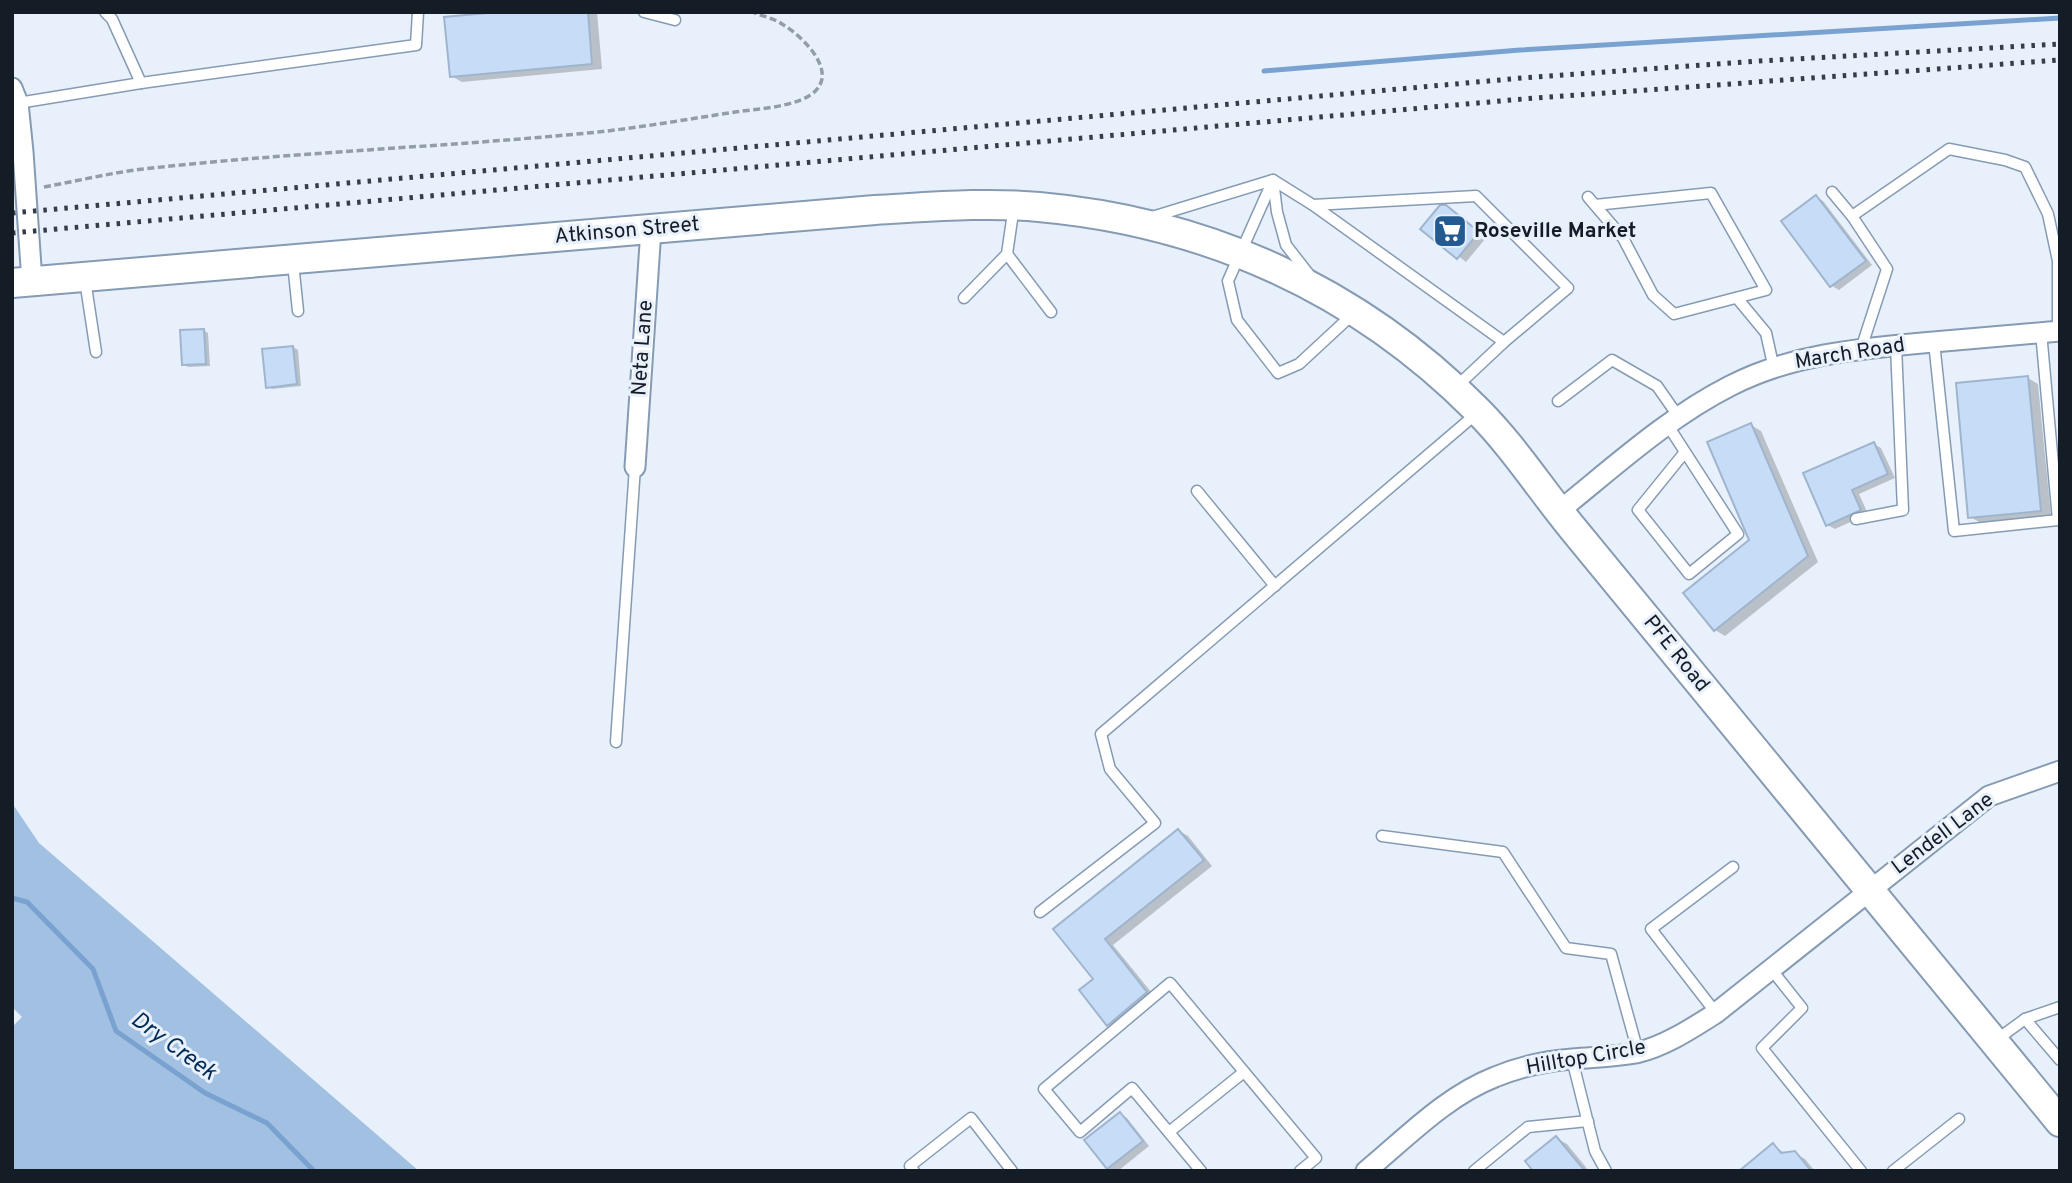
<svg xmlns="http://www.w3.org/2000/svg" width="2072" height="1183" font-family="Overpass,sans-serif">
	<style>
		.green { fill: #a2c0e2 }
		.shadow { fill: #0003 }
		.lines { fill: none; stroke-linecap: round; stroke-linejoin: round }
		.stream { stroke: #79a2d0; stroke-width: 5 }
		.building { fill: #c7ddf7; stroke: #9fb5ce; stroke-width: 2 }
		.service-casing { stroke: #869bb3; stroke-width: 13 }
		.minor-casing { stroke: #869bb3; stroke-width: 23 }
		.secondary-casing { stroke: #869bb3; stroke-width: 32 }
		.path { stroke: #949da6; stroke-width: 3.5; stroke-dasharray: 7 3.5; stroke-linecap: butt }
		.service { stroke: #fff; stroke-width: 10 }
		.minor { stroke: #fff; stroke-width: 19 }
		.secondary { stroke: #fff; stroke-width: 28 }
		.rail { stroke: #353d46; stroke-width: 5; stroke-dasharray: 3.5 7; stroke-linecap: butt }
		.labels { text-anchor: middle; dominant-baseline: central; stroke-width: 6; stroke-linejoin: round; paint-order: stroke }
		.street-label { font-size: 21px; fill: #141c25; stroke: #e8f1fb }
		.poi-label { font-size: 21px; font-weight: bold; fill: #141c25; stroke: #e8f1fb; text-anchor: start }
		.water-label { font-size: 23px; font-style: italic; fill: #002b56; stroke: #e8f1fb }
	</style>
	<rect width="100%" height="100%" fill="#e8f1fb"/>
	<path class="green" d="M 12,803 L 39,843 L 419,1171 L 12,1171 L 12,1027 L 22,1017 L 12,1007 Z"/>
	<g class="shadow">
		<path d="M 517,12 L 597,12 L 602,69 L 462,82 L 451,76 Z"/>
		<path d="M 1816,197 L 1823,201 L 1872,265 L 1839,290 L 1832,286 L 1783,222 Z"/>
		<path d="M 1453,212 L 1486,238 L 1466,262 L 1423,229 Z"/>
		<path d="M 203,330 L 208,333 L 210,366 L 188,367 L 183,364 Z"/>
		<path d="M 293,347 L 298,350 L 301,386 L 272,389 L 268,387 Z"/>
		<path d="M 2028,378 L 2038,384 L 2051,516 L 1981,523 L 1970,517 Z"/>
		<path d="M 1751,425 L 1761,431 L 1818,562 L 1725,636 L 1715,630 L 1751,541 Z"/>
		<path d="M 1874,444 L 1881,448 L 1895,478 L 1859,494 L 1868,514 L 1835,529 L 1827,525 Z"/>
		<path d="M 1179,831 L 1188,836 L 1212,866 L 1113,945 L 1156,998 L 1118,1030 L 1109,1025 L 1095,979 L 1055,929 Z"/>
		<path d="M 1120,1114 L 1127,1118 L 1149,1146 L 1118,1171 L 1113,1171 L 1108,1168 Z"/>
		<path d="M 1556,1138 L 1567,1144 L 1589,1171 L 1535,1171 Z"/>
		<path d="M 1773,1145 L 1786,1154 L 1794,1153 L 1805,1159 L 1815,1171 L 1742,1171 Z"/>
	</g>
	<g class="lines">
		<g class="stream">
			<path d="M 1264,71 L 1520,50 L 2060,18"/>
			<path d="M 12,898 L 27,902 L 93,969 L 116,1031 L 205,1093 L 267,1123 L 314,1171"/>
		</g>
	</g>
	<g class="building">
		<path d="M 499,12 L 588,12 L 592,64 L 450,77 L 444,17 Z"/>
		<path d="M 1816,195 L 1866,261 L 1830,287 L 1781,221 Z"/>
		<path d="M 1440,205 L 1446,205 L 1479,232 L 1457,259 L 1420,229 Z"/>
		<path d="M 204,329 L 206,364 L 182,365 L 180,330 Z"/>
		<path d="M 293,346 L 297,384 L 266,388 L 262,349 Z"/>
		<path d="M 2028,376 L 2041,511 L 1968,518 L 1956,383 Z"/>
		<path d="M 1751,423 L 1808,556 L 1714,631 L 1683,593 L 1749,540 L 1707,442 Z"/>
		<path d="M 1874,442 L 1888,474 L 1852,490 L 1861,510 L 1826,526 L 1803,473 Z"/>
		<path d="M 1178,829 L 1204,860 L 1105,939 L 1147,992 L 1107,1026 L 1079,990 L 1093,979 L 1053,929 Z"/>
		<path d="M 1120,1112 L 1143,1141 L 1107,1169 L 1084,1140 Z"/>
		<path d="M 1556,1136 L 1585,1171 L 1533,1171 L 1525,1161 Z"/>
		<path d="M 1773,1143 L 1781,1153 L 1795,1151 L 1811,1171 L 1739,1171 Z"/>
	</g>
	<g class="lines">
		<g class="service-casing">
			<g id="service">
				<path d="M 105,12 L 112,19 L 141,83"/>
				<path d="M 644,12 L 675,20"/>
				<path d="M 18,103 L 141,83 L 416,45 L 418,12"/>
				<path d="M 1832,192 L 1852,216"/>
				<path d="M 1588,197 L 1623,238 L 1653,295 L 1674,314 L 1766,290 L 1711,193 L 1595,205"/>
				<path d="M 1313,205 L 1476,196 L 1568,288 L 1504,342"/>
				<path d="M 1152,217 L 1273,180 L 1277,212 L 1286,245 L 1311,277"/>
				<path d="M 1007,254 L 1051,312"/>
				<path d="M 293,263 L 298,311"/>
				<path d="M 85,280 L 96,352"/>
				<path d="M 964,298 L 1007,254 L 1014,206"/>
				<path d="M 1737,298 L 1766,333 L 1774,369"/>
				<path d="M 1353,314 L 1299,364 L 1278,373 L 1237,320 L 1228,281 L 1273,180 L 1313,205 L 1504,342 L 1455,388"/>
				<path d="M 1934,342 L 1954,531 L 2058,520 L 2041,332"/>
				<path d="M 1861,349 L 1887,269 L 1852,216 L 1949,149 L 2005,160 L 2025,167 L 2048,214 L 2058,261 L 2058,331"/>
				<path d="M 1558,401 L 1612,360 L 1657,386 L 1678,416"/>
				<path d="M 1667,424 L 1738,534 L 1689,574 L 1638,510 L 1685,452"/>
				<path d="M 1197,491 L 1275,586"/>
				<path d="M 1856,519 L 1903,510 L 1896,346"/>
				<path d="M 616,742 L 635,467"/>
				<path d="M 1382,836 L 1503,852 L 1566,948 L 1611,954 L 1638,1052"/>
				<path d="M 1040,912 L 1155,823 L 1110,769 L 1101,734 L 1476,414"/>
				<path d="M 1771,969 L 1802,1008 L 1762,1048 L 1861,1171"/>
				<path d="M 2060,1007 L 2025,1019 L 2060,1060"/>
				<path d="M 1716,1013 L 1651,929 L 1733,867"/>
				<path d="M 1995,1041 L 2025,1019"/>
				<path d="M 1572,1059 L 1595,1151 L 1606,1171"/>
				<path d="M 1169,1132 L 1244,1072"/>
				<path d="M 914,1171 L 910,1166 L 971,1118 L 1012,1171"/>
				<path d="M 1201,1171 L 1132,1088 L 1080,1132 L 1044,1089 L 1170,983 L 1316,1158 L 1300,1171"/>
				<path d="M 1474,1171 L 1528,1127 L 1588,1121"/>
				<path d="M 1893,1171 L 1959,1119"/>
			</g>
		</g>
		<g class="minor-casing">
			<g id="minor">
				<path d="M 12,88 L 18,103 L 23,152 L 32,281"/>
				<path d="M 635,467 L 651,229"/>
				<path d="M 1559,511 C 1614,467 1667,418 1730,386 C 1790,355 1856,349 1922,343 C 1968,339 2014,335 2060,331"/>
				<path d="M 1366,1171 C 1406,1138 1446,1096 1495,1077 C 1519,1067 1546,1061 1572,1059 C 1594,1057 1614,1057 1636,1053 C 1665,1046 1691,1029 1716,1013 L 1989,796 L 2060,771"/>
			</g>
		</g>
		<g class="secondary-casing">
			<path id="secondary" d="M 12,283 L 875,210 C 930,207 985,202 1039,207 C 1207,222 1358,290 1477,410 C 1514,447 1541,490 1574,530 L 2060,1122"/>
		</g>
		<path class="path" d="M 44,187 C 77,181 110,173 143,169 C 294,152 447,147 598,132 C 644,127 689,119 735,112 C 756,109 782,108 803,99 C 846,80 807,39 782,24 C 773,18 762,16 752,12"/>
		<use href="#service" class="service"/>
		<use href="#minor" class="minor"/>
		<use href="#secondary" class="secondary"/>
		<g class="rail">
			<path d="M 12,213 L 1522,78 L 1759,61 L 2060,44"/>
			<path d="M 12,233 L 1523,99 L 2060,60"/>
		</g>
	</g>
	<defs>
		<g id="supermarket-square" transform="scale(1.75)"><rect x="-9" y="-9" width="18" height="18" rx="4" fill="#245a92" stroke="#e8f1fb"/><path d="M-6-5.5h2.5l.6 2H6L4.5 2H-2.5L-4.4-4H-6ZM-1.5 3.2a1.3 1.3 0 1 0 .1 0ZM3 3.2a1.3 1.3 0 1 0 .1 0Z" fill="#fff"/></g>
	</defs>
	<g fill-rule="evenodd">
		<use href="#supermarket-square" x="1450" y="231"/>
	</g>
	<g class="labels">
		<g class="street-label">
			<text transform="translate(627 231) rotate(-5)">Atkinson Street</text>
			<text transform="translate(643 348) rotate(-86)">Neta Lane</text>
			<text transform="translate(1850 354) rotate(-9)">March Road</text>
			<text transform="translate(1676 654) rotate(51)">PFE Road</text>
			<text transform="translate(1943 834) rotate(-37)">Lendell Lane</text>
			<text transform="translate(1586 1058) rotate(-10)">Hilltop Circle</text>
		</g>
		<g class="poi-label">
			<text x="1474" y="231">Roseville Market</text>
		</g>
		<g class="water-label">
			<text transform="translate(173 1047) rotate(36)">Dry Creek</text>
		</g>
	</g>
	<rect width="2072" height="1183" fill="none" stroke="#141c25" stroke-width="28"/>
</svg>
